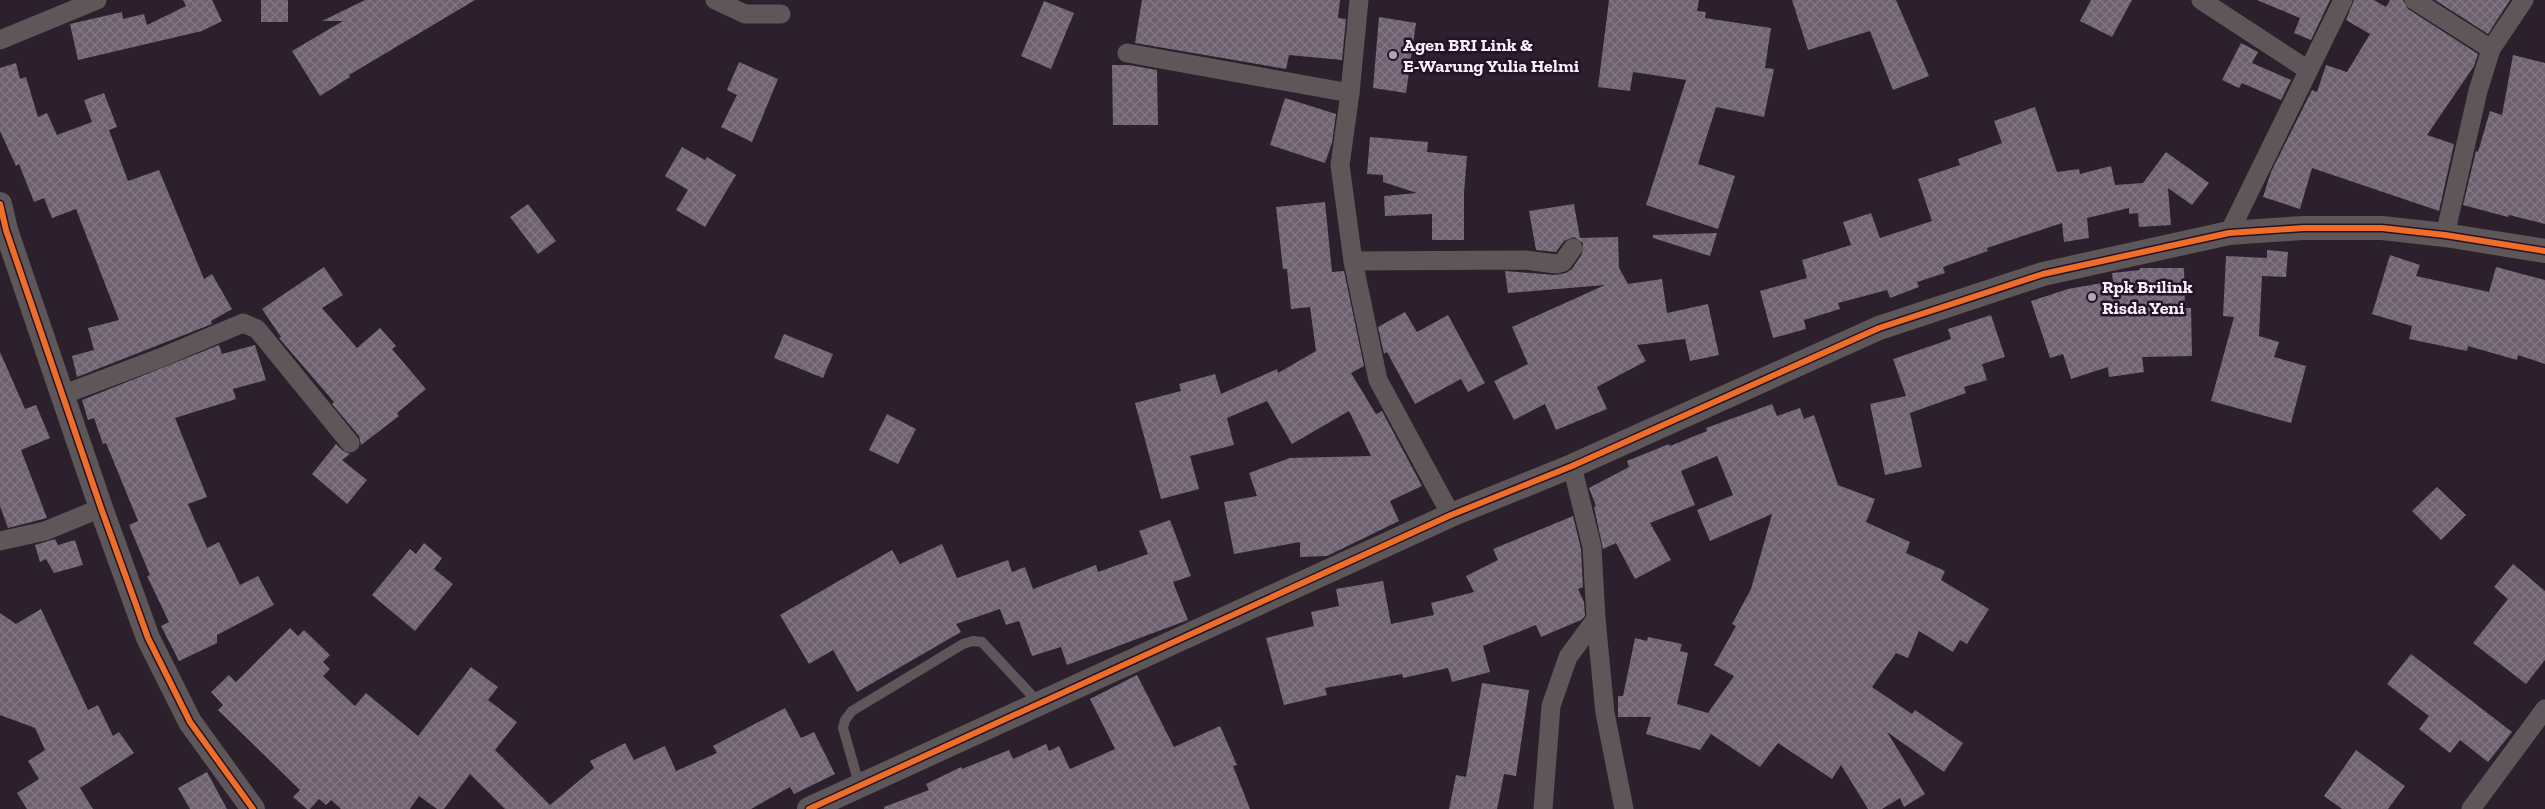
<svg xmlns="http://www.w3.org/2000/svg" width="2545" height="809" font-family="'Zilla Slab',serif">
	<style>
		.building { fill: url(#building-cross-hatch) }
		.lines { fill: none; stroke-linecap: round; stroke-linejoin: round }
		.service { stroke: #5e575a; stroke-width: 10 }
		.minor { stroke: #5e575a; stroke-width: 19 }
		.tertiary { stroke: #5e575a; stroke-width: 24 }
		.cycleway-casing { stroke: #251227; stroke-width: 9 }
		.cycleway { stroke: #ee6e29; stroke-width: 6 }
		.poi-dot { fill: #b3a6b4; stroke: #251227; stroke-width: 2 }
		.labels { text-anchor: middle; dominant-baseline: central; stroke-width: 5; stroke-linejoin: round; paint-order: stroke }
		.poi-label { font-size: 18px; font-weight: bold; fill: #fceefd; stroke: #251227; text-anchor: start }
	</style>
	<defs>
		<pattern id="building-cross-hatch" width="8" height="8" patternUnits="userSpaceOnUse" patternTransform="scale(1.25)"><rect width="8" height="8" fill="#6e6170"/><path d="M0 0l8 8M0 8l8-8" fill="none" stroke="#847885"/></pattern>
	</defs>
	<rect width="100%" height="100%" fill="#2b202c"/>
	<g class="building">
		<path d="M 183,0 L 212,0 L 222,21 L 202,31 L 78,60 L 70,24 L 122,12 L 123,19 L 144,14 L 147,25 L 186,6 Z"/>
		<rect x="261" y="0" width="27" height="22"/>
		<path d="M 365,0 L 475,0 L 349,75 L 350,77 L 320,96 L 292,51 L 343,21 L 322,21 Z"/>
		<path d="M 1142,0 L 1340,0 L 1338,18 L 1346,19 L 1342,60 L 1289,55 L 1286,69 L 1135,43 Z"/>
		<path d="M 1609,0 L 1699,0 L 1697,11 L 1706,12 L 1705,18 L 1771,28 L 1765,68 L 1774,69 L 1764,117 L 1716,107 L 1698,164 L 1735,176 L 1718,229 L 1646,205 L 1686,80 L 1633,72 L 1630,91 L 1598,87 Z"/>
		<path d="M 1792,0 L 1896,0 L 1929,76 L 1893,90 L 1870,31 L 1808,50 Z"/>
		<path d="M 2091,0 L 2132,0 L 2112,37 L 2080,21 Z"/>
		<path d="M 2257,0 L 2330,0 L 2311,40 L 2294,33 L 2300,18 Z"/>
		<path d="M 2354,0 L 2374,0 L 2386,7 L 2390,0 L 2403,0 L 2408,9 L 2478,54 L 2474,66 L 2427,135 L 2454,144 L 2439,211 L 2312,168 L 2300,209 L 2263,197 L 2271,172 L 2312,90 L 2317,92 L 2326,65 L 2347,72 L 2370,34 L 2346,20 Z"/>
		<path d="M 2435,0 L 2510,0 L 2488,34 Z"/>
		<path d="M 1044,1 L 1074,13 L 1051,69 L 1021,56 Z"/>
		<path d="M 1379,17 L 1416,23 L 1406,93 L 1373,88 Z"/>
		<path d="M 2241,43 L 2258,52 L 2252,63 L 2291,80 L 2281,100 L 2242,83 L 2239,88 L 2222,80 Z"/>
		<path d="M 2513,55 L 2545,63 L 2545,224 L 2509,215 L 2508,217 L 2463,205 L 2476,151 L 2478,152 L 2490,111 L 2502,115 Z"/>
		<path d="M 739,62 L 778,79 L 752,142 L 721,127 L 737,95 L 727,90 Z"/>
		<path d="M 16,63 L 20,79 L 26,77 L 38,117 L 47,113 L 57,135 L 92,122 L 84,100 L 104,93 L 117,127 L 109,130 L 128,181 L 159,170 L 204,279 L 212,274 L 232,309 L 211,321 L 212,324 L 77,377 L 72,356 L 94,350 L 88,328 L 119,320 L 76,209 L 52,218 L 44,198 L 34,202 L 19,164 L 16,166 L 0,131 L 0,68 Z"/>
		<path d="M 1112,65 L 1129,65 L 1157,70 L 1158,125 L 1113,125 Z"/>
		<path d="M 1285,98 L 1336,114 L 1332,143 L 1325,163 L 1270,145 Z"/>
		<path d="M 2035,107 L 2057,172 L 2079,169 L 2080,174 L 2111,166 L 2115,185 L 2143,183 L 2166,152 L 2209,183 L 2192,205 L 2168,188 L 2171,225 L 2139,227 L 2138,213 L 2129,214 L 2129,208 L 2087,218 L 2089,238 L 2064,242 L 2062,223 L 1987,248 L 1988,251 L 1943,267 L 1945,273 L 1917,282 L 1919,287 L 1890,298 L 1887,290 L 1838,303 L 1840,309 L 1804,320 L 1806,329 L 1773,338 L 1760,291 L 1807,278 L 1802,260 L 1851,245 L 1843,222 L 1871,213 L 1880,238 L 1932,221 L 1918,179 L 1960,165 L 1958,159 L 2002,143 L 1994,121 Z"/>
		<path d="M 1370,137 L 1428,142 L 1427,152 L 1467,156 L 1464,193 L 1464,240 L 1432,240 L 1432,214 L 1385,216 L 1384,196 L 1417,193 L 1383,182 L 1383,175 L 1367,174 Z"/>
		<path d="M 682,147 L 705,160 L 707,157 L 736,175 L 705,227 L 676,210 L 688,190 L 665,176 Z"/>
		<path d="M 1325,202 L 1332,272 L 1344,271 L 1364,366 L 1351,373 L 1376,414 L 1382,411 L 1422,486 L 1390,501 L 1399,521 L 1327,556 L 1300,557 L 1300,542 L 1234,554 L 1224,502 L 1257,496 L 1249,473 L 1290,458 L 1371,456 L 1349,411 L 1292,444 L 1267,401 L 1227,418 L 1234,445 L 1190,456 L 1199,489 L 1161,499 L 1135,403 L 1181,391 L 1179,384 L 1215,374 L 1221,394 L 1277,369 L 1278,373 L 1316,351 L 1310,307 L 1291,309 L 1287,269 L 1283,269 L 1276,207 Z"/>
		<path d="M 528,204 L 556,241 L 538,254 L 510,217 Z"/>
		<path d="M 1574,204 L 1580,238 L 1618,237 L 1619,268 L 1628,284 L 1662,279 L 1667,313 L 1708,304 L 1719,355 L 1690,361 L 1685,339 L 1637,345 L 1646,361 L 1597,387 L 1607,409 L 1556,430 L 1545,404 L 1514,420 L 1494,381 L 1528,364 L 1512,327 L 1605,285 L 1508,293 L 1505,271 L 1555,275 L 1566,273 L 1572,269 L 1582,254 L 1583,243 L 1574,237 L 1564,241 L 1556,252 L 1536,250 L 1529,211 Z"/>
		<path d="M 1717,233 L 1710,256 L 1653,238 L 1653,235 Z"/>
		<path d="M 2267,250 L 2288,252 L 2286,277 L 2262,276 L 2259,336 L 2279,342 L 2274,357 L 2306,366 L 2291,423 L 2211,401 L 2234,317 L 2223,316 L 2226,256 L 2267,258 Z"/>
		<path d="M 2390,255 L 2420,265 L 2416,276 L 2489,292 L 2496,267 L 2545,280 L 2545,364 L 2518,355 L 2517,360 L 2468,346 L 2467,351 L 2409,339 L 2412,326 L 2372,314 Z"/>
		<path d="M 324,267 L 343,295 L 322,308 L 357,348 L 380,328 L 396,346 L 392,349 L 426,389 L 397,413 L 399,416 L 361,445 L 359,436 L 332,404 L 334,402 L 279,338 L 281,337 L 262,309 Z"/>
		<path d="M 2140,268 L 2184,268 L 2185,308 L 2191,308 L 2192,356 L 2142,357 L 2144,372 L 2109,377 L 2108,367 L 2071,379 L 2063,354 L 2050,358 L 2031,301 L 2068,289 L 2113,281 L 2112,273 L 2140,270 Z"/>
		<path d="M 1405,312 L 1417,332 L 1448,315 L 1485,383 L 1468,392 L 1461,379 L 1415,404 L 1387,352 L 1384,354 L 1378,327 Z"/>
		<path d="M 1991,315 L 2005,357 L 1982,364 L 1987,380 L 1964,387 L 1966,393 L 1910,413 L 1922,467 L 1885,475 L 1870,404 L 1906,396 L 1893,359 L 1951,339 L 1948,329 Z"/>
		<path d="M 784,334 L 833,354 L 823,378 L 774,358 Z"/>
		<path d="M 219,345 L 222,354 L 255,345 L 266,380 L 233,389 L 236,399 L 175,418 L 207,497 L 188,504 L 207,548 L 219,542 L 240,585 L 258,576 L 274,605 L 217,635 L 217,643 L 179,661 L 161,626 L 169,622 L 147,576 L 150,575 L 129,525 L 138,521 L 106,443 L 103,444 L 94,418 L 88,420 L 82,400 Z"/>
		<path d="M 0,352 L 25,409 L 36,405 L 50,438 L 21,450 L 47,518 L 8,528 L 0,506 Z"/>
		<path d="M 1772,404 L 1777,416 L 1800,408 L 1804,419 L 1814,415 L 1838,485 L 1875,499 L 1866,522 L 1910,542 L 1906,553 L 1945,571 L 1941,580 L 1989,609 L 1967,644 L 1960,640 L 1953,652 L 1919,631 L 1908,658 L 1896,653 L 1872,687 L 1912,714 L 1915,710 L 1963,743 L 1944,772 L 1887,732 L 1925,794 L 1904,807 L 1900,798 L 1882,809 L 1868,809 L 1841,765 L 1832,779 L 1778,743 L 1760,767 L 1711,734 L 1700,750 L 1646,734 L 1651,717 L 1618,717 L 1618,696 L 1623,696 L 1635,638 L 1647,641 L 1648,637 L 1682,644 L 1680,651 L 1688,653 L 1677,704 L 1708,713 L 1734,676 L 1714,665 L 1736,626 L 1732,624 L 1751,589 L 1772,514 L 1710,541 L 1697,510 L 1733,495 L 1717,456 L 1681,471 L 1695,505 L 1650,523 L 1671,560 L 1635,579 L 1616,543 L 1603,549 L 1594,507 L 1596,506 L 1589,488 L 1629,467 L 1627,461 L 1669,444 L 1670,446 L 1707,431 L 1706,428 Z"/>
		<path d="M 887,414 L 916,429 L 898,464 L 869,450 Z"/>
		<path d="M 336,444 L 342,450 L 350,454 L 342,460 L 367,480 L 347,504 L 312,474 Z"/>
		<path d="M 2437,487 L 2466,515 L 2441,540 L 2412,511 Z"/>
		<path d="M 1573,516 L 1581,549 L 1583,587 L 1578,589 L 1584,602 L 1585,616 L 1581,620 L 1541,637 L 1536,625 L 1483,646 L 1490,672 L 1452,682 L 1448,668 L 1403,678 L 1402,674 L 1325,688 L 1327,695 L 1284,705 L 1266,638 L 1314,626 L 1311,612 L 1339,606 L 1336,589 L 1383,581 L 1391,624 L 1434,615 L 1431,603 L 1474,592 L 1466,576 L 1498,560 L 1493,549 Z"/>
		<path d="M 1170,520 L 1191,576 L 1173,582 L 1188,620 L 1067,665 L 1061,647 L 1032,656 L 1019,621 L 1006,625 L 1000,609 L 956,624 L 961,632 L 857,692 L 833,650 L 809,664 L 780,615 L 892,550 L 900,564 L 942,544 L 957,578 L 1008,560 L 1012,572 L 1025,567 L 1033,589 L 1096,565 L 1098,572 L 1148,554 L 1139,531 Z"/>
		<path d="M 55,539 L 58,545 L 75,540 L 83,565 L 54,573 L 46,559 L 40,562 L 35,545 Z"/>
		<path d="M 424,543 L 442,558 L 434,569 L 453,584 L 415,631 L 372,595 L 410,549 L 416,554 Z"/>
		<path d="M 2513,564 L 2545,591 L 2545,660 L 2526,684 L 2473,643 L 2508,599 L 2494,587 Z"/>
		<path d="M 41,609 L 88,710 L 98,705 L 113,736 L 119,732 L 134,753 L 80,788 L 93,809 L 27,809 L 17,793 L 39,779 L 28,761 L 45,750 L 35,728 L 0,715 L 0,613 L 16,624 Z"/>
		<path d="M 290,628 L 298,636 L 304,630 L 330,655 L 323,662 L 330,669 L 323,676 L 355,706 L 366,693 L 418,736 L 471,667 L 498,687 L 488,700 L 517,722 L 495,750 L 550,805 L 594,768 L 590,761 L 625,743 L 634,760 L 665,746 L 676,771 L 717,753 L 713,746 L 785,708 L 801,738 L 814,732 L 835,774 L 794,794 L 790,787 L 751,809 L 505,809 L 470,774 L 444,809 L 437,809 L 419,796 L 410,809 L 341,809 L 331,800 L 326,805 L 319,799 L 310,809 L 307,809 L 293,797 L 300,790 L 218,710 L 223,705 L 211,692 L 229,675 L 236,682 Z"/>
		<path d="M 2411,654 L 2512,732 L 2488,762 L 2460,740 L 2450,753 L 2419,729 L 2429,716 L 2387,684 Z"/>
		<path d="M 1137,675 L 1174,747 L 1220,726 L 1237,765 L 1233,766 L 1250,809 L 884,809 L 884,807 L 929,790 L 926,784 L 961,767 L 962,769 L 1009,750 L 1013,759 L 1046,744 L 1049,751 L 1059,746 L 1070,769 L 1115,749 L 1090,699 Z"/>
		<path d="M 1482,683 L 1529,690 L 1516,776 L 1504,774 L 1497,809 L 1449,809 L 1456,775 L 1466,777 Z"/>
		<path d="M 2356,750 L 2405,786 L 2388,809 L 2342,809 L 2324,796 Z"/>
		<path d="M 207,772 L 227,809 L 190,809 L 178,788 Z"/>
	</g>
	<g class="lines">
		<path class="service" d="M 859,784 L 843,728 L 845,720 L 852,711 L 963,644 L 973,641 L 982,642 L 1038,702"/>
		<g class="minor">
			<path d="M 715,0 L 745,14 L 781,14"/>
			<path d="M 1359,0 L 1350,93 L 1340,165 L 1353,261 L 1378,380 L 1451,515"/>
			<path d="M 2201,0 L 2308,70"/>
			<path d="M 2414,0 L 2491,49"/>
			<path d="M 0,40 L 97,0"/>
			<path d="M 1127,53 L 1350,93"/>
			<path d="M 2229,233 L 2343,0"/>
			<path d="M 2445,235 L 2478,91 L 2491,49 L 2524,0"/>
			<path d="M 1353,261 L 1525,260 L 1556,264 L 1563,262 L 1573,248"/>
			<path d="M 62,395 L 160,358 L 243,323 L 257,329 L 350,443"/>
			<path d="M 1572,466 L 1592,547 L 1596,619 L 1605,713 L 1624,809"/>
			<path d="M 0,541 L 45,531 L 101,508"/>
			<path d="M 1543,809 L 1551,706 L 1568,657 L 1596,619"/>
			<path d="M 2471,809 L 2545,709"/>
		</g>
		<g class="tertiary">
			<path d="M 0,204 L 6,230 L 101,508 L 148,638 L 190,722 L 253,809"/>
			<path d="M 809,809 L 1451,515 L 1572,466 L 1879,328 L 2043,274 L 2229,233 L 2303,228 L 2382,228 L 2445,235 L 2545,251"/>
		</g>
		<g class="cycleway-casing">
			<g id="cycleway">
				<path d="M 0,204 L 6,230 L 101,508 L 148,638 L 190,722 L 253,809"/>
				<path d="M 809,809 L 1451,515 L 1572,466 L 1879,328 L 2043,274 L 2229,233 L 2303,228 L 2382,228 L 2445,235 L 2545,251"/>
			</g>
		</g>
		<use href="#cycleway" class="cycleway"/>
	</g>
	<g class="poi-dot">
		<circle cx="1393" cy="55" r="5"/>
		<circle cx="2092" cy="297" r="5"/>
	</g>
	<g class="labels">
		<g class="poi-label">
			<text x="1403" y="45">Agen BRI Link &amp;<tspan x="1403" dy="21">E-Warung Yulia Helmi</tspan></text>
			<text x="2102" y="287">Rpk Brilink<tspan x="2102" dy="21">Risda Yeni</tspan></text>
		</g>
	</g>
</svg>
